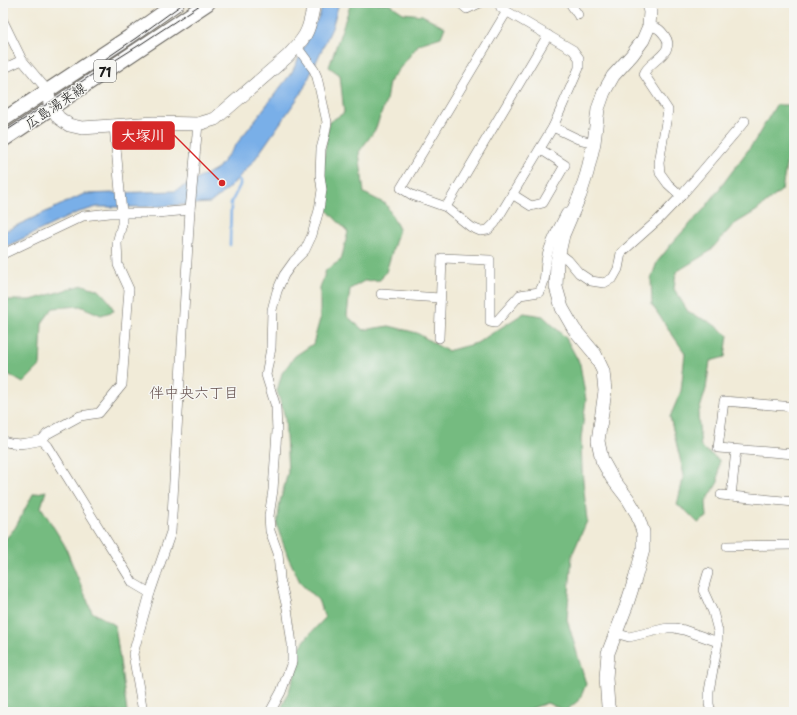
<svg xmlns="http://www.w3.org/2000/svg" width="797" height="715" font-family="'Playpen Sans','Klee One',sans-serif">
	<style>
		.forest { fill: #75bb80; stroke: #486c4e }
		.water { fill: #79afe8; stroke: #4a6682 }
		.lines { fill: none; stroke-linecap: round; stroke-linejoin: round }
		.stream { stroke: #79afe8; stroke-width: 2.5 }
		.street-casing { stroke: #67645e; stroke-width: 10 }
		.secondary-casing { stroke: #67645e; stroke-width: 14 }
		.primary-casing { stroke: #67645e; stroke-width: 16 }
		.street { stroke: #fff; stroke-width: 9 }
		.secondary { stroke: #fff; stroke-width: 13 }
		.primary { stroke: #fff; stroke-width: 14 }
		.tram { stroke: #1c1c1c; stroke-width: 1 }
		.labels { text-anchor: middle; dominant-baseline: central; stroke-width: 3; stroke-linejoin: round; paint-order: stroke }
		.shield { fill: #f6f6f2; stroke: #5d5d5c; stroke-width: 1 }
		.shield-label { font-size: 13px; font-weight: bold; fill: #1c1c1c }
		.street-label { font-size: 14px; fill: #1c1c1c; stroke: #f6f6f2 }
		.neighbourhood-label { font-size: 15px; fill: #64504d; stroke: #f6f6f2 }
		.leader { fill: none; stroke: #d62828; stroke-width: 1.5 }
		.callout-dot { fill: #d62828; stroke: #f6f6f2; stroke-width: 1.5 }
		.callout { fill: #d62828; stroke: #d62828; stroke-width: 1.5 }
		.callout-label { font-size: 15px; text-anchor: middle; font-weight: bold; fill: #fff }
	</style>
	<rect width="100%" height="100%" fill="#f6f6f2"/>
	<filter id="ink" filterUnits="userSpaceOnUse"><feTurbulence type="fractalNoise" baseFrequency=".025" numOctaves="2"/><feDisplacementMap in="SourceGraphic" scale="8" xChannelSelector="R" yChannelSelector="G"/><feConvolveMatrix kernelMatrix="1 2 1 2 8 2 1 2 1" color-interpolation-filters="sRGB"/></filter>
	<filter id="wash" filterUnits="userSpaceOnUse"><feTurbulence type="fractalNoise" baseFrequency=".012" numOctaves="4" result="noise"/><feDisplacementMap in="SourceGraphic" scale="16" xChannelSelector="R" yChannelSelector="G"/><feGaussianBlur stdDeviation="0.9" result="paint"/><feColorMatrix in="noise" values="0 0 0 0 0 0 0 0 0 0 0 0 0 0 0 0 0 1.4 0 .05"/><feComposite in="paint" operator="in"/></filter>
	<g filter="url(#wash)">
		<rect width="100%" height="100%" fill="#f1ebd8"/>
		<g class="forest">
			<path d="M 351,3 L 388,3 L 403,13 L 422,15 L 445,27 L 441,37 L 419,44 L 389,82 L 386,101 L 375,130 L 359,152 L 364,193 L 386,204 L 399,229 L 386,272 L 380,280 L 364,281 L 350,289 L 347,316 L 363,330 L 389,326 L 417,333 L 447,351 L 477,343 L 524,313 L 543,316 L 566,338 L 580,364 L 586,400 L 581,439 L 582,470 L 587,521 L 572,555 L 567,619 L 586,684 L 580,699 L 566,711 L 547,703 L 521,712 L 280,712 L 294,678 L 298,650 L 308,636 L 325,618 L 318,600 L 301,584 L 288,557 L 277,526 L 280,502 L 288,472 L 285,417 L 277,391 L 282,373 L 295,356 L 313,344 L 320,319 L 320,288 L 326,270 L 341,260 L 348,232 L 324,207 L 325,193 L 322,169 L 329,122 L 344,113 L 340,75 L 329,67 Z"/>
			<path d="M 776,105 L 794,105 L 794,150 L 787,160 L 782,190 L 756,211 L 733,225 L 709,252 L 676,272 L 674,289 L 689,313 L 710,322 L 728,335 L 725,357 L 710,361 L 706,389 L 698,415 L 701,447 L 719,460 L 718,482 L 706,502 L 707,517 L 698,523 L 685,510 L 677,505 L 684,475 L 670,417 L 681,391 L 685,353 L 652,305 L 651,279 L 657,262 L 674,241 L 705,208 L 754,142 Z"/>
			<path d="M 83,285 L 99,290 L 109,301 L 114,311 L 101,315 L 80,306 L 53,308 L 42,323 L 40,366 L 23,383 L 3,371 L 3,300 L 31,300 Z"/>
			<path d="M 46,491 L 41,507 L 64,544 L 92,612 L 115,625 L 127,712 L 3,712 L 3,542 L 15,528 L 33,494 Z"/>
		</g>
		<path class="water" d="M 323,3 L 339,3 L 332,28 L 302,92 L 253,162 L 228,189 L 210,203 L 146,207 L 97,207 L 76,213 L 3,248 L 3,232 L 84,194 L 175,191 L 218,168 L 292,72 L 320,14 Z"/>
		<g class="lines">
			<path class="stream" d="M 230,245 L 231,203 L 240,185 L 240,182 L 236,176"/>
		</g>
	</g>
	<g filter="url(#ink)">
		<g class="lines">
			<g class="street-casing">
				<g id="street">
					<path d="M 460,3 L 467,9 L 480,3"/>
					<path d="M 499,3 L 501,8 L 573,50 L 579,58 L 579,68 L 553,127 L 495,223 L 488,230 L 480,231 L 471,227 L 446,207 L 412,195 L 401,188 L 507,11"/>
					<path d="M 570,3 L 578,15"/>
					<path d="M 3,21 L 22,60 L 47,90"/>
					<path d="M 649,26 C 658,28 659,28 665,36 C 677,53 648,61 644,74 L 668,110 L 659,163 L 660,173 L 668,184 L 681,196"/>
					<path d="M 3,69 L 22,60"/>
					<path d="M 553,127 L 578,139 L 594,143"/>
					<path d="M 512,194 L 531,206 L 543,203 L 565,165 L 540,149"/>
					<path d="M 446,207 L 548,35"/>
					<path d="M 559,253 L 568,260 L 579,273 L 591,281 L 604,283 L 613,278 L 618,269 L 621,253 L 658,220 L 681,196 L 745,121"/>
					<path d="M 3,254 L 83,216 L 110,213 L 157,213 L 190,210"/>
					<path d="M 381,294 L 440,298"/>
					<path d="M 439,338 L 442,258 L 490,260 L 490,322 L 495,323 L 520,295 L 539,292 C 547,281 544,269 547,256 C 550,241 559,227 566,213 L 570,213"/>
					<path d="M 794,407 L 724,401 L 718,448 L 794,454"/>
					<path d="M 42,440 L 47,434 L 80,416 L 99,413 L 122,385 L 129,289 L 118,265 L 117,243 L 122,224 L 122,213 L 114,126"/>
					<path d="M 3,441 C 16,446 29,443 42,440 L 48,446 L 133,583 L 150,593"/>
					<path d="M 736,450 L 731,496 L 794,502"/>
					<path d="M 721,495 L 731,496"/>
					<path d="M 727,546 L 794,545"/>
					<path d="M 708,573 L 703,590 L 713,612 L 718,631 L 718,642 L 709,691 L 709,704 L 711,712"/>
					<path d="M 615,633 L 629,637 L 667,628 L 675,628 L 684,630 L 718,642"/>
					<path d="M 143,712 L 133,654 L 150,593 L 171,532 L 190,210 L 198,124"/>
					<path d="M 270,712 L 281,692 L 292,662 L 292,644 L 287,608 L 280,579 L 278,553 L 270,531 L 269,516 L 273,490 L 277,431 L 276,407 L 266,375 L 271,348 L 272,310 L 277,291 L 284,275 L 294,261 L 305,250 L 312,235 L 319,210 L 322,190 L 320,175 L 321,149 L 325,134 L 327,122 L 317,77 L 314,70 L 297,47"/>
				</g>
			</g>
			<g class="secondary-casing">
				<g id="secondary">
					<path d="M 47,90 L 51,107 L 59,118 L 69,125 L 82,128 L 154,123 L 198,124 L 215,119 L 288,56 C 295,48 303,41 307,31 C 311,22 312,12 314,3"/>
					<path d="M 610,712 L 608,706 L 606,678 L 608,653 L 626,607 L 635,579 L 643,550 L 643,532 L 637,514 L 628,499 L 612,478 L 602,460 L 598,441 L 605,391 L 603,371 L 595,354 L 574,329 L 562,308 L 556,287 L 557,262 L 563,235 L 580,195 L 587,173 L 594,143 L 598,109 L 604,92 L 613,76 L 632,55 L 643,40 L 649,26 L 650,12 L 648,3"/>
				</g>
			</g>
			<g class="primary-casing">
				<g id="primary">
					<path d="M 3,120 L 129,37 L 177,3"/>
					<path d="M 3,140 L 208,3"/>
				</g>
			</g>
			<use href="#street" class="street"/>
			<use href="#secondary" class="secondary"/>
			<use href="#primary" class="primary"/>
			<g class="tram">
				<path d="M 95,66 L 136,38 L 184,3"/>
				<path d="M 3,133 L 90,76 L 141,44 L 203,3"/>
			</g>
		</g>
	</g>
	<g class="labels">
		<rect class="shield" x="94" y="60" width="22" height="22" rx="3"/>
		<g class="shield-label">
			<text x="105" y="71">71</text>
		</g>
		<g class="street-label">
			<text transform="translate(55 105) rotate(-34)">広島湯来線</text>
		</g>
		<g class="neighbourhood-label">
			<text x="194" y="391">伴中央六丁目</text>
		</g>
	</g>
	<path class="leader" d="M222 183L174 135"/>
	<circle class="callout-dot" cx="222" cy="183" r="4"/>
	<rect class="callout" x="113" y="122" width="61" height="27" rx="4"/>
	<g class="callout-label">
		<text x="143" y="141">大塚川</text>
	</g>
	<rect width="797" height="715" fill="none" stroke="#f6f6f2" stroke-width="16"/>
</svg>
